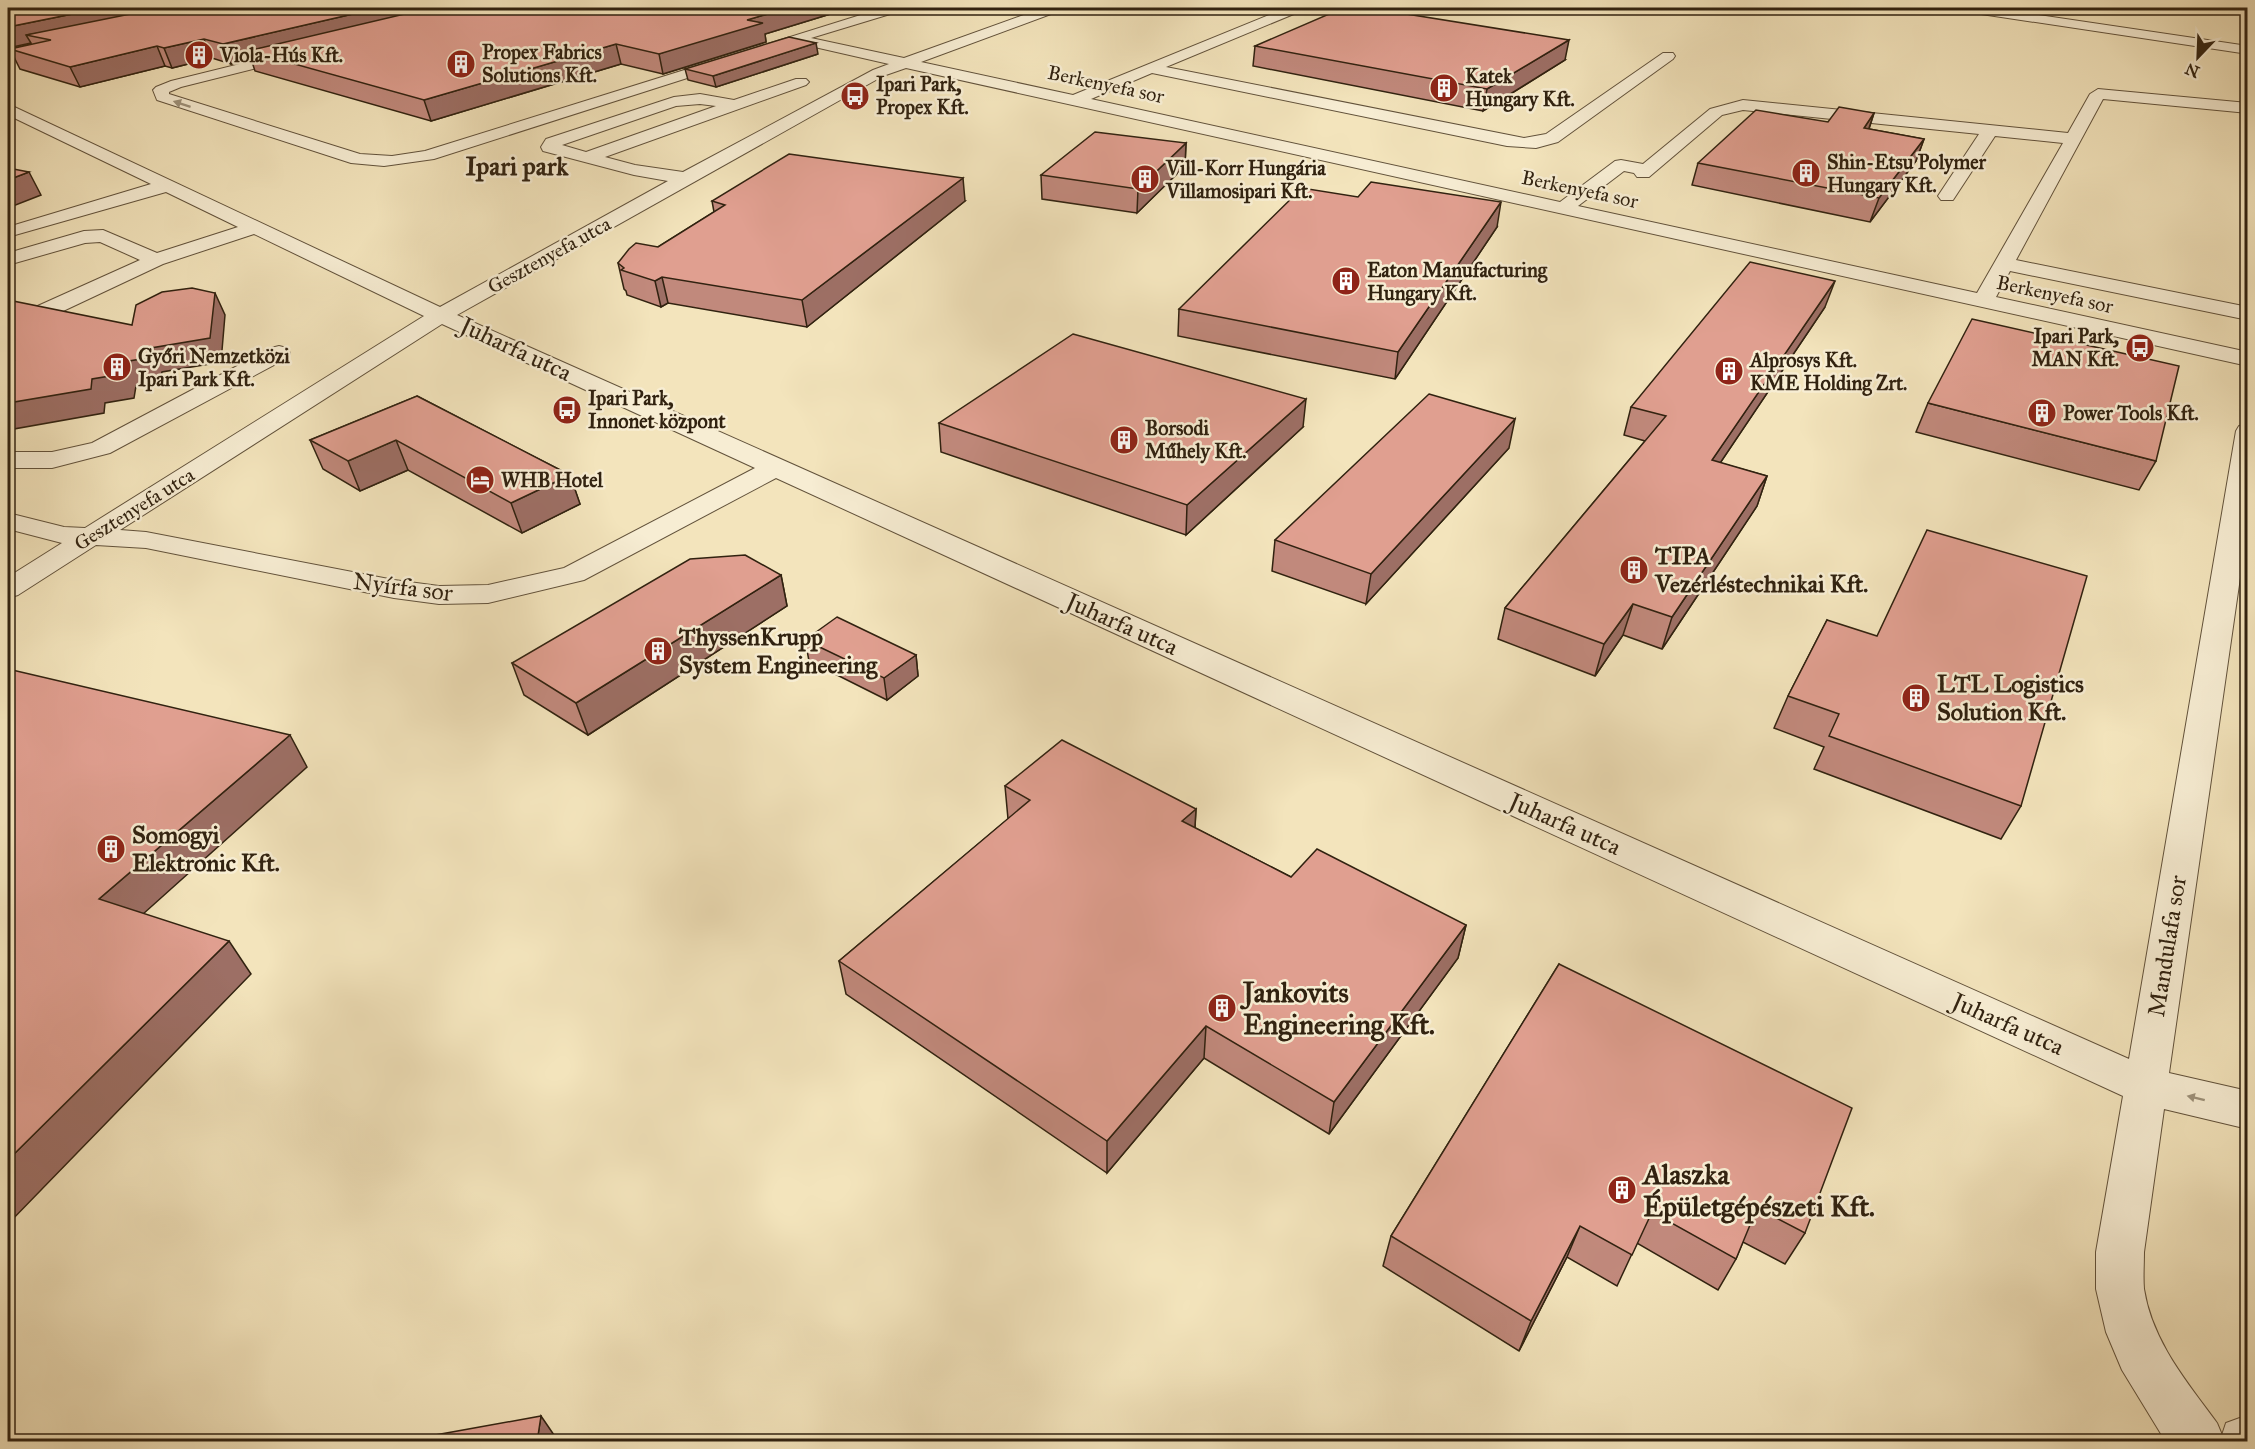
<svg xmlns="http://www.w3.org/2000/svg" width="2255" height="1449" font-family="'IM FELL Great Primer',serif">
	<style>
		.lines { fill: none; stroke-linecap: round; stroke-linejoin: round }
		.minor-casing { stroke: #62523b; stroke-width: 2 }
		.minor { fill: #f7edd3; fill-rule: evenodd }
		.wall { fill: #c1897c; stroke: #312210; stroke-width: 1.5 }
		.shaded-wall { fill: #9d6f65; stroke: #312210; stroke-width: 1.5 }
		.building { fill: #e09f90; stroke: #312210; stroke-width: 1.5 }
		.oneway { fill: #9e927b }
		.labels { text-anchor: middle; dominant-baseline: central; stroke-width: 5; stroke-linejoin: round; paint-order: stroke }
		.far-poi-label { font-size: 20px; font-weight: bold; fill: #312210; stroke: #f7edd3; text-anchor: start }
		.far-street-label { font-size: 20px; fill: #312210; stroke: #f7edd3 }
		.street-label { font-size: 24px; fill: #312210; stroke: #f7edd3 }
		.poi-label { font-size: 24px; font-weight: bold; fill: #312210; stroke: #f7edd3; text-anchor: start }
		.far-district-label { font-size: 26px; font-weight: bold; fill: #312210; stroke: #f7edd3 }
		.near-poi-label { font-size: 28px; font-weight: bold; fill: #312210; stroke: #f7edd3; text-anchor: start }
	</style>
	<rect width="100%" height="100%" fill="#f3e4bc"/>
	<filter id="stains"><feTurbulence type="fractalNoise" baseFrequency=".00333" numOctaves="4"/><feColorMatrix values="0 0 0 0 .2 0 0 0 0 .09 0 0 0 0 .02 0 0 0 .5 -.17"/></filter>
	<radialGradient id="worn" r=".72"><stop offset=".6" stop-color="#630" stop-opacity="0"/><stop offset="1" stop-color="#630" stop-opacity=".3"/></radialGradient>
	<g class="lines">
		<g class="minor-casing">
			<g id="minor">
				<path d="M 883,8 L 901,8 L 900,11 L 811,38 L 904,58 L 1043,8 L 1060,8 L 1059,11 L 921,62 L 1073,95 L 1286,8 L 1302,8 L 1301,11 L 1166,67 L 1524,138 L 1546,134 L 1663,53 L 1673,53 L 1675,56 L 1673,59 L 1558,142 L 1536,148 L 1507,146 L 1152,73 L 1091,99 L 1560,202 L 1615,161 L 1621,160 L 1643,164 L 1710,109 L 1743,100 L 2068,133 L 2090,94 L 2098,89 L 2248,103 L 2248,113 L 2103,99 L 2016,260 L 2248,307 L 2248,320 L 2010,271 L 1996,297 L 2248,352 L 2248,366 L 906,68 L 883,76 L 457,315 L 2129,1059 L 2236,431 L 2239,426 L 2248,424 L 2248,522 L 2169,1073 L 2248,1091 L 2248,1129 L 2164,1109 L 2144,1252 C 2144,1264 2143,1277 2144,1289 C 2152,1341 2187,1382 2217,1423 L 2222,1435 L 2226,1423 L 2248,1415 L 2248,1442 L 2166,1442 L 2122,1370 L 2106,1332 L 2096,1289 L 2096,1252 L 2123,1096 L 776,478 L 584,580 L 488,603 L 439,604 L 394,598 L 146,548 L 96,545 L 18,595 L 8,598 L 8,577 L 62,543 L 8,529 L 8,513 L 64,527 L 85,528 L 424,316 L 254,234 L 163,264 L 61,312 L 77,315 L 80,320 L 77,325 L 69,327 L 31,319 L 28,314 L 31,309 L 140,260 L 100,242 L 85,243 L 8,265 L 8,253 L 84,231 L 103,230 L 157,253 L 238,227 L 166,192 L 8,237 L 8,227 L 151,184 L 8,115 L 8,104 L 440,307 L 668,181 L 634,175 L 543,151 L 541,147 L 546,139 L 674,97 L 700,94 L 734,100 L 796,79 L 806,79 L 809,82 L 806,85 L 605,157 L 635,165 L 683,172 L 873,70 L 889,64 L 797,43 L 434,159 L 384,166 L 351,163 L 157,100 L 153,90 L 156,87 L 171,81 L 296,50 L 301,51 L 303,54 L 301,57 L 181,87 L 169,92 L 169,94 L 360,154 L 392,156 L 425,151 ZM 700,104 L 716,106 L 586,152 L 562,145 L 676,106 ZM 1743,110 L 1979,134 L 1938,196 L 1941,200 L 1953,200 L 1995,136 L 2063,143 L 1977,293 L 1578,206 L 1624,171 L 1634,173 L 1637,177 L 1649,177 L 1722,115 ZM 442,324 L 755,468 L 564,568 L 488,585 L 439,586 L 394,580 L 146,532 L 120,530 Z"/>
				<path d="M 1962,8 L 1991,8 L 2248,46 L 2248,54 L 1968,12 Z"/>
				<path d="M 57,39 L 64,43 L 62,46 L 8,58 L 8,50 Z"/>
				<path d="M 279,346 L 287,348 L 290,353 L 287,358 L 110,453 L 52,468 L 8,468 L 8,452 L 52,452 L 92,443 L 271,348 Z"/>
			</g>
		</g>
		<use href="#minor" class="minor"/>
	</g>
	<g class="wall">
		<path d="M 8,8 L 850,8 L 765,34 L 766,42 L 663,74 L 621,64 L 431,121 L 255,71 L 251,59 L 231,64 L 212,58 L 172,68 L 165,66 L 80,87 L 20,69 L 10,49 L 31,44 Z"/>
		<path d="M 1255,46 L 1565,60 L 1483,111 L 1253,66 Z"/>
		<path d="M 818,54 L 716,87 L 688,80 L 685,69 Z"/>
		<path d="M 1874,113 L 1869,129 L 1924,139 L 1916,161 L 1870,222 L 1692,185 L 1698,163 L 1828,122 Z"/>
		<path d="M 1186,143 L 1185,166 L 1137,213 L 1042,199 L 1041,175 Z"/>
		<path d="M 712,201 L 965,201 L 807,327 L 668,303 L 661,307 L 627,295 L 626,291 L 624,289 L 618,263 L 658,247 L 714,212 Z"/>
		<path d="M 1497,227 L 1395,379 L 1178,336 L 1179,309 Z"/>
		<path d="M 1825,307 L 1720,463 L 1767,476 L 1757,506 L 1662,649 L 1623,635 L 1595,676 L 1498,639 L 1505,608 L 1645,441 L 1624,435 L 1631,407 Z"/>
		<path d="M 417,396 L 570,475 L 580,504 L 522,533 L 408,470 L 360,491 L 323,469 L 310,440 Z"/>
		<path d="M 1928,403 L 2156,461 L 2139,490 L 1916,432 Z"/>
		<path d="M 939,423 L 1303,427 L 1186,535 L 941,452 Z"/>
		<path d="M 1509,448 L 1366,604 L 1272,571 L 1275,540 Z"/>
		<path d="M 781,575 L 787,606 L 588,735 L 524,695 L 512,663 Z"/>
		<path d="M 1827,620 L 2021,806 L 2001,839 L 1814,769 L 1824,747 L 1774,728 L 1788,696 Z"/>
		<path d="M 805,640 L 916,655 L 918,676 L 887,700 L 809,661 Z"/>
		<path d="M 1005,786 L 1196,809 L 1195,828 L 1291,877 L 1466,925 L 1458,958 L 1329,1134 L 1204,1058 L 1107,1173 L 846,994 L 839,961 L 1008,819 Z"/>
		<path d="M 1559,964 L 1805,1233 L 1785,1264 L 1743,1242 L 1736,1259 L 1718,1290 L 1637,1243 L 1617,1286 L 1567,1257 L 1519,1351 L 1383,1266 L 1391,1236 Z"/>
	</g>
	<g class="shaded-wall">
		<path d="M 102,8 L 199,8 L 26,35 L 31,43 L 8,48 L 8,27 Z"/>
		<path d="M 379,8 L 462,8 L 248,51 L 251,59 L 231,64 L 223,44 Z"/>
		<path d="M 788,8 L 850,8 L 765,34 L 766,42 L 663,74 L 659,54 L 747,20 Z"/>
		<path d="M 204,39 L 212,58 L 172,68 L 164,48 Z"/>
		<path d="M 1569,40 L 1565,60 L 1483,111 L 1487,89 Z"/>
		<path d="M 816,43 L 818,54 L 716,87 L 713,76 Z"/>
		<path d="M 616,44 L 621,64 L 431,121 L 424,100 Z"/>
		<path d="M 157,46 L 165,66 L 80,87 L 70,67 Z"/>
		<path d="M 1874,113 L 1867,134 L 1864,128 Z"/>
		<path d="M 1924,139 L 1916,161 L 1870,222 L 1879,198 Z"/>
		<path d="M 1186,143 L 1185,166 L 1137,213 L 1138,189 Z"/>
		<path d="M 29,172 L 41,195 L 8,208 L 8,180 Z"/>
		<path d="M 963,178 L 965,201 L 807,327 L 802,300 Z"/>
		<path d="M 1501,202 L 1497,227 L 1395,379 L 1398,352 Z"/>
		<path d="M 662,277 L 668,303 L 661,307 L 655,281 Z"/>
		<path d="M 1835,281 L 1825,307 L 1702,490 L 1712,460 Z"/>
		<path d="M 215,293 L 225,315 L 221,362 L 162,372 L 159,382 L 136,386 L 134,398 L 105,403 L 104,413 L 8,430 L 8,403 L 92,379 L 151,348 Z"/>
		<path d="M 1306,399 L 1303,427 L 1186,535 L 1187,505 Z"/>
		<path d="M 1515,419 L 1509,448 L 1366,604 L 1371,574 Z"/>
		<path d="M 396,440 L 408,470 L 360,491 L 348,461 Z"/>
		<path d="M 570,475 L 580,504 L 522,533 L 511,503 Z"/>
		<path d="M 1767,476 L 1757,506 L 1662,649 L 1672,617 Z"/>
		<path d="M 781,575 L 787,606 L 588,735 L 576,703 Z"/>
		<path d="M 1633,604 L 1623,635 L 1595,676 L 1604,644 Z"/>
		<path d="M 916,655 L 918,676 L 887,700 L 884,678 Z"/>
		<path d="M 290,735 L 307,767 L 123,932 L 99,899 Z"/>
		<path d="M 1196,809 L 1194,842 L 1182,821 Z"/>
		<path d="M 1466,925 L 1458,958 L 1329,1134 L 1334,1102 Z"/>
		<path d="M 229,941 L 251,974 L 8,1224 L 8,1160 Z"/>
		<path d="M 1206,1026 L 1204,1058 L 1107,1173 L 1107,1141 Z"/>
		<path d="M 1580,1226 L 1567,1257 L 1519,1351 L 1531,1321 Z"/>
		<path d="M 541,1416 L 554,1435 L 553,1442 L 537,1442 Z"/>
	</g>
	<g class="building">
		<path d="M 8,8 L 102,8 L 8,27 Z"/>
		<path d="M 160,8 L 379,8 L 223,44 L 204,39 L 164,48 L 157,46 L 70,67 L 10,49 L 51,40 L 26,35 Z"/>
		<path d="M 430,8 L 788,8 L 747,20 L 763,23 L 659,54 L 616,44 L 424,100 L 248,51 Z"/>
		<path d="M 1343,8 L 1369,8 L 1569,40 L 1487,89 L 1255,46 Z"/>
		<path d="M 789,37 L 816,43 L 713,76 L 685,69 Z"/>
		<path d="M 1839,107 L 1874,113 L 1864,128 L 1924,139 L 1879,198 L 1698,163 L 1756,110 L 1828,122 Z"/>
		<path d="M 1095,132 L 1186,143 L 1138,189 L 1041,175 Z"/>
		<path d="M 789,154 L 963,178 L 802,300 L 662,277 L 655,281 L 621,270 L 624,268 L 618,263 L 629,249 L 636,243 L 658,247 L 725,205 L 712,201 Z"/>
		<path d="M 8,168 L 29,172 L 8,180 Z"/>
		<path d="M 1371,182 L 1501,202 L 1398,352 L 1179,309 L 1302,188 L 1358,197 Z"/>
		<path d="M 1750,262 L 1835,281 L 1712,460 L 1767,476 L 1672,617 L 1633,604 L 1604,644 L 1505,608 L 1666,416 L 1631,407 Z"/>
		<path d="M 192,288 L 215,293 L 210,338 L 151,348 L 147,358 L 123,362 L 122,374 L 92,379 L 91,389 L 8,403 L 8,363 L 13,361 L 8,360 L 8,300 L 132,325 L 136,305 L 162,292 Z"/>
		<path d="M 1972,319 L 2179,366 L 2156,461 L 1928,403 Z"/>
		<path d="M 1073,334 L 1306,399 L 1187,505 L 939,423 Z"/>
		<path d="M 1429,394 L 1515,419 L 1371,574 L 1275,540 Z"/>
		<path d="M 417,396 L 570,475 L 511,503 L 396,440 L 348,461 L 310,440 Z"/>
		<path d="M 1927,530 L 2087,576 L 2021,806 L 1829,736 L 1839,714 L 1788,696 L 1827,620 L 1877,636 Z"/>
		<path d="M 745,555 L 781,575 L 576,703 L 512,663 L 690,559 Z"/>
		<path d="M 837,617 L 916,655 L 884,678 L 805,640 Z"/>
		<path d="M 8,669 L 290,735 L 99,899 L 229,941 L 8,1160 Z"/>
		<path d="M 1062,740 L 1196,809 L 1182,821 L 1291,877 L 1317,849 L 1466,925 L 1334,1102 L 1206,1026 L 1107,1141 L 839,961 L 1030,800 L 1005,786 Z"/>
		<path d="M 1559,964 L 1852,1108 L 1805,1233 L 1757,1208 L 1736,1259 L 1652,1212 L 1632,1255 L 1580,1226 L 1531,1321 L 1391,1236 Z"/>
		<path d="M 541,1416 L 537,1442 L 408,1442 L 408,1440 Z"/>
	</g>
	<defs><path id="oneway-solid" d="M-6-.8H1V-3.2L6.5 0L1 3.2V.8H-6Z" transform="scale(1.5)"/></defs>
	<g class="oneway">
		<use href="#oneway-solid" transform="translate(182 104) rotate(-162)"/>
		<use href="#oneway-solid" transform="translate(2196 1098) rotate(-166)"/>
	</g>
	<defs>
		<g id="building-disc" transform="scale(1.5)"><circle r="9.5" fill="#8f2418" stroke="#f7edd3"/><path d="M-4-6H4V6H1V3H-1V6H-4ZM-2.5-4.3h1.7v1.8h-1.7ZM.8-4.3h1.7v1.8H.8ZM-2.5-1h1.7V.8h-1.7ZM.8-1h1.7V.8H.8Z" fill="#fff"/></g>
		<g id="bus-disc" transform="scale(1.5)"><circle r="9.5" fill="#8f2418" stroke="#f7edd3"/><path d="M-5-6H5V4H4V6H2V4H-2V6H-4V4H-5ZM-3.5-4V0h7V-4ZM-3.5 1.2v1.5H-2V1.2ZM2 1.2v1.5H3.5V1.2Z" fill="#fff"/></g>
		<g id="hotel-disc" transform="scale(1.5)"><circle r="9.5" fill="#8f2418" stroke="#f7edd3"/><path d="M-6-4.5h1.5V1H6V5H4.5V3h-9V5H-6ZM-4 0a1.8 1.8 0 1 1 3.6 0ZM.5 0V-2.5h3Q6-2.5 6 0Z" fill="#fff"/></g>
	</defs>
	<g fill-rule="evenodd">
		<use href="#building-disc" x="199" y="55"/>
		<use href="#building-disc" x="461" y="64"/>
		<use href="#building-disc" x="1444" y="88"/>
		<use href="#bus-disc" x="855" y="96"/>
		<use href="#building-disc" x="1806" y="173"/>
		<use href="#building-disc" x="1145" y="179"/>
		<use href="#building-disc" x="1346" y="281"/>
		<use href="#bus-disc" x="2140" y="348"/>
		<use href="#building-disc" x="117" y="367"/>
		<use href="#building-disc" x="1729" y="371"/>
		<use href="#bus-disc" x="567" y="410"/>
		<use href="#building-disc" x="2042" y="413"/>
		<use href="#building-disc" x="1124" y="440"/>
		<use href="#hotel-disc" x="480" y="480"/>
		<use href="#building-disc" x="1634" y="570"/>
		<use href="#building-disc" x="658" y="651"/>
		<use href="#building-disc" x="1916" y="698"/>
		<use href="#building-disc" x="111" y="849"/>
		<use href="#building-disc" x="1222" y="1008"/>
		<use href="#building-disc" x="1622" y="1190"/>
	</g>
	<g class="labels">
		<g class="far-poi-label">
			<text x="482" y="52">Propex Fabrics<tspan x="482" dy="23">Solutions Kft.</tspan></text>
			<text x="220" y="55">Viola-Hús Kft.</text>
			<text x="1465" y="76">Katek<tspan x="1465" dy="23">Hungary Kft.</tspan></text>
			<text x="876" y="84">Ipari Park,<tspan x="876" dy="23">Propex Kft.</tspan></text>
			<text x="1827" y="162">Shin-Etsu Polymer<tspan x="1827" dy="23">Hungary Kft.</tspan></text>
			<text x="1166" y="168">Vill-Korr Hungária<tspan x="1166" dy="23">Villamosipari Kft.</tspan></text>
			<text x="1367" y="270">Eaton Manufacturing<tspan x="1367" dy="23">Hungary Kft.</tspan></text>
			<text x="2119" y="336" text-anchor="end">Ipari Park,<tspan x="2119" dy="23">MAN Kft.</tspan></text>
			<text x="138" y="356">Győri Nemzetközi<tspan x="138" dy="23">Ipari Park Kft.</tspan></text>
			<text x="1750" y="360">Alprosys Kft.<tspan x="1750" dy="23">KME Holding Zrt.</tspan></text>
			<text x="588" y="398">Ipari Park,<tspan x="588" dy="23">Innonet központ</tspan></text>
			<text x="2063" y="413">Power Tools Kft.</text>
			<text x="1145" y="428">Borsodi<tspan x="1145" dy="23">Műhely Kft.</tspan></text>
			<text x="501" y="480">WHB Hotel</text>
		</g>
		<g class="far-street-label">
			<text transform="translate(1106 84) rotate(12)">Berkenyefa sor</text>
			<text transform="translate(1580 189) rotate(12)">Berkenyefa sor</text>
			<text transform="translate(549 255) rotate(-29)">Gesztenyefa utca</text>
			<text transform="translate(2055 294) rotate(12)">Berkenyefa sor</text>
			<text transform="translate(134 509) rotate(-32)">Gesztenyefa utca</text>
		</g>
		<g class="street-label">
			<text transform="translate(516 349) rotate(25)">Juharfa utca</text>
			<text transform="translate(403 587) rotate(7)">Nyírfa sor</text>
			<text transform="translate(1122 624) rotate(24)">Juharfa utca</text>
			<text transform="translate(1565 824) rotate(24)">Juharfa utca</text>
			<text transform="translate(2167 946) rotate(-81)">Mandulafa sor</text>
			<text transform="translate(2008 1024) rotate(24)">Juharfa utca</text>
		</g>
		<g class="poi-label">
			<text x="1655" y="556">TIPA<tspan x="1655" dy="28">Vezérléstechnikai Kft.</tspan></text>
			<text x="679" y="637">ThyssenKrupp<tspan x="679" dy="28">System Engineering</tspan></text>
			<text x="1937" y="684">LTL Logistics<tspan x="1937" dy="28">Solution Kft.</tspan></text>
			<text x="132" y="835">Somogyi<tspan x="132" dy="28">Elektronic Kft.</tspan></text>
		</g>
		<g class="far-district-label">
			<text x="517" y="166">Ipari park</text>
		</g>
		<g class="near-poi-label">
			<text x="1243" y="992">Jankovits<tspan x="1243" dy="32">Engineering Kft.</tspan></text>
			<text x="1643" y="1174">Alaszka<tspan x="1643" dy="32">Épületgépészeti Kft.</tspan></text>
		</g>
	</g>
	<rect width="2255" height="1449" fill="none" stroke="#f3e4bc" stroke-width="30"/>
	<rect x="9" y="9" width="2237" height="1431" fill="none" stroke="#312210" stroke-width="3"/>
	<rect x="15" y="15" width="2225" height="1419" fill="none" stroke="#312210" stroke-width="1.5"/>
	<g transform="translate(2198 57) rotate(203)" stroke="#f7edd3" stroke-width="4.5" paint-order="stroke">
	<path d="M0-4.5L10 22L0 15L-10 22Z" fill="#312210"/>
	<text y="-9" font-size="16" font-weight="bold" text-anchor="middle" fill="#312210">N</text>
	</g>
	<rect width="100%" height="100%" filter="url(#stains)"/>
	<rect width="100%" height="100%" fill="url(#worn)"/>
</svg>
